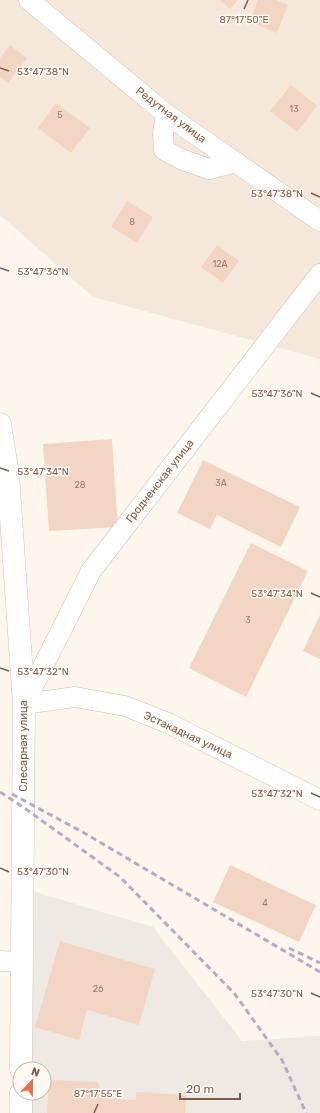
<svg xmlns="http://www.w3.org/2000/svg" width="320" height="1113" font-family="Rubik,sans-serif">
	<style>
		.residential { fill: #f5e8da }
		.industrial { fill: #efe9e4 }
		.building { fill: #f3d5c3 }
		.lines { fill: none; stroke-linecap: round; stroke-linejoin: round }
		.minor-casing { stroke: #d1beb0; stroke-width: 21 }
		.secondary-casing { stroke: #d6c0b0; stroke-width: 23 }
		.minor { stroke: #fff; stroke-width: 20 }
		.secondary { stroke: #fff; stroke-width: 22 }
		.rail { stroke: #b9a8c9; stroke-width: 3; stroke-dasharray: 6 4; stroke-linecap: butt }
		.ticks { fill: none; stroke: #7a5c4d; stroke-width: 1.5 }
		.labels { text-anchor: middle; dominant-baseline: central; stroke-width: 3; stroke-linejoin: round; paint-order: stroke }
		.number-label { font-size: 9px; fill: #987a6a }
		.street-label { font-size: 11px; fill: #7a5c4d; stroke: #fffaf3 }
		.ticks-label { font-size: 10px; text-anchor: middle; fill: #7a5c4d; stroke: #fffaf3; stroke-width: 3; stroke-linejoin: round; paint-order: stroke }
	</style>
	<rect width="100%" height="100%" fill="#fdf6ec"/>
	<path class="residential" d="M 0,0 L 320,0 L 320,359 L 93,297 L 0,215 Z"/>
	<path class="industrial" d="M 28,888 L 42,894 L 153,927 L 242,1041 L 320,1036 L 320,1113 L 29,1113 L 29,1093 L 44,1093 L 44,1069 L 29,1069 Z"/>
	<g class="building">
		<path d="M 220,0 L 238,0 L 230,9 Z"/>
		<path d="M 258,0 L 276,0 L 288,5 L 277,33 L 249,21 Z"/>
		<path d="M 10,45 L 27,58 L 8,83 L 0,77 L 0,58 Z"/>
		<path d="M 291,85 L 317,106 L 297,132 L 270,111 Z"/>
		<path d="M 56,103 L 90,128 L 71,153 L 38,128 Z"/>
		<path d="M 127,201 L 153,217 L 137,243 L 111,227 Z"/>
		<path d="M 217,245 L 239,261 L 223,283 L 201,267 Z"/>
		<path d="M 112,439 L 118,527 L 49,531 L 43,444 Z"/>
		<path d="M 203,460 L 300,507 L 281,547 L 217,515 L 210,529 L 177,513 Z"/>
		<path d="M 251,543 L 308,571 L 246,697 L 189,668 Z"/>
		<path d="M 320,615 L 320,659 L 303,651 Z"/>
		<path d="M 230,865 L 316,905 L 299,942 L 213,902 Z"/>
		<path d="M 60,941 L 155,969 L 139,1025 L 87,1010 L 79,1040 L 35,1027 Z"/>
		<path d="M 49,1080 L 98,1082 L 103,1098 L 136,1100 L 136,1092 L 186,1095 L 185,1113 L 47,1113 Z"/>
	</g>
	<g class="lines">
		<g class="minor-casing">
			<g id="minor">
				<path d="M 29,0 L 166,114 L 320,221"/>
				<path d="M 166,114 L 163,134 L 164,150 L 183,160 L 209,169 L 236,162"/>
				<path d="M 24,704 L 91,571 L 320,274"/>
				<path d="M 24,704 L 75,697 L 125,706 L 168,723 L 320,800"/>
				<path d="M 0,961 L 22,962"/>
			</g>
		</g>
		<g class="secondary-casing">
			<g id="secondary">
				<path d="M 0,424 L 8,475 L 24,704 L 21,1069"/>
				<path d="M 21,1113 L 21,1093"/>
			</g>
		</g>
		<use href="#minor" class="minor"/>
		<use href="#secondary" class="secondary"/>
		<g class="rail">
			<path d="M 0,792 L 23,807 L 120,877 L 234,993 L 282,1060 L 306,1113"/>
			<path d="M 12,794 L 86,834 L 320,972"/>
			<path d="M 289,948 L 320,963"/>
		</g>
	</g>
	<path class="ticks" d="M 244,9 L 248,0M 0,68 L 9,71M 311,193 L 320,197M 0,268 L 9,271M 311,393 L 320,397M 0,468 L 9,471M 311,593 L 320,597M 0,668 L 9,671M 311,793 L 320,797M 0,868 L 9,872M 311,993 L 320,997M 94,1113 L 98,1104"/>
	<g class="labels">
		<g class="number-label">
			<text x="294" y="109">13</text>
			<text x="60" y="115">5</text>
			<text x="132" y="222">8</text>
			<text x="220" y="264">12А</text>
			<text x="221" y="483">3А</text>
			<text x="80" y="485">28</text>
			<text x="248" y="620">3</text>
			<text x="265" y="903">4</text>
			<text x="98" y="989">26</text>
		</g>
		<g class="street-label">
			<text transform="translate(171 115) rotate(37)">Редутная улица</text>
			<text transform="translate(160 481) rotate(-52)">Гродненская улица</text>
			<text transform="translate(188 735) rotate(25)">Эстакадная улица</text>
			<text transform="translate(23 746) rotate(-90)">Слесарная улица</text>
		</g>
	</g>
	<g class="ticks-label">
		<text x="244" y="23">87°17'50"E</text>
		<text x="43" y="75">53°47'38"N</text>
		<text x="277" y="197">53°47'38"N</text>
		<text x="43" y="275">53°47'36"N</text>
		<text x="277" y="397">53°47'36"N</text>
		<text x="43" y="475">53°47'34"N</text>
		<text x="277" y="597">53°47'34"N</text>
		<text x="43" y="675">53°47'32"N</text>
		<text x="277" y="797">53°47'32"N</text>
		<text x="43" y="875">53°47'30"N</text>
		<text x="277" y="997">53°47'30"N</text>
		<text x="98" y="1097">87°17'55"E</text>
	</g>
	<g transform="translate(32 1081) rotate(22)"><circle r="19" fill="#fffaf3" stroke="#cabbb1"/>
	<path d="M0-3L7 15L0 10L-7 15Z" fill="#e76f51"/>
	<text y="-6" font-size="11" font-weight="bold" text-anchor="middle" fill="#7a5c4d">N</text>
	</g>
	<path d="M180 1093v6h60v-6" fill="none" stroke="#7a5c4d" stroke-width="2"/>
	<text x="186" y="1093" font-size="12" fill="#7a5c4d" stroke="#fffaf3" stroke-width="3" paint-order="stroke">20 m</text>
</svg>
